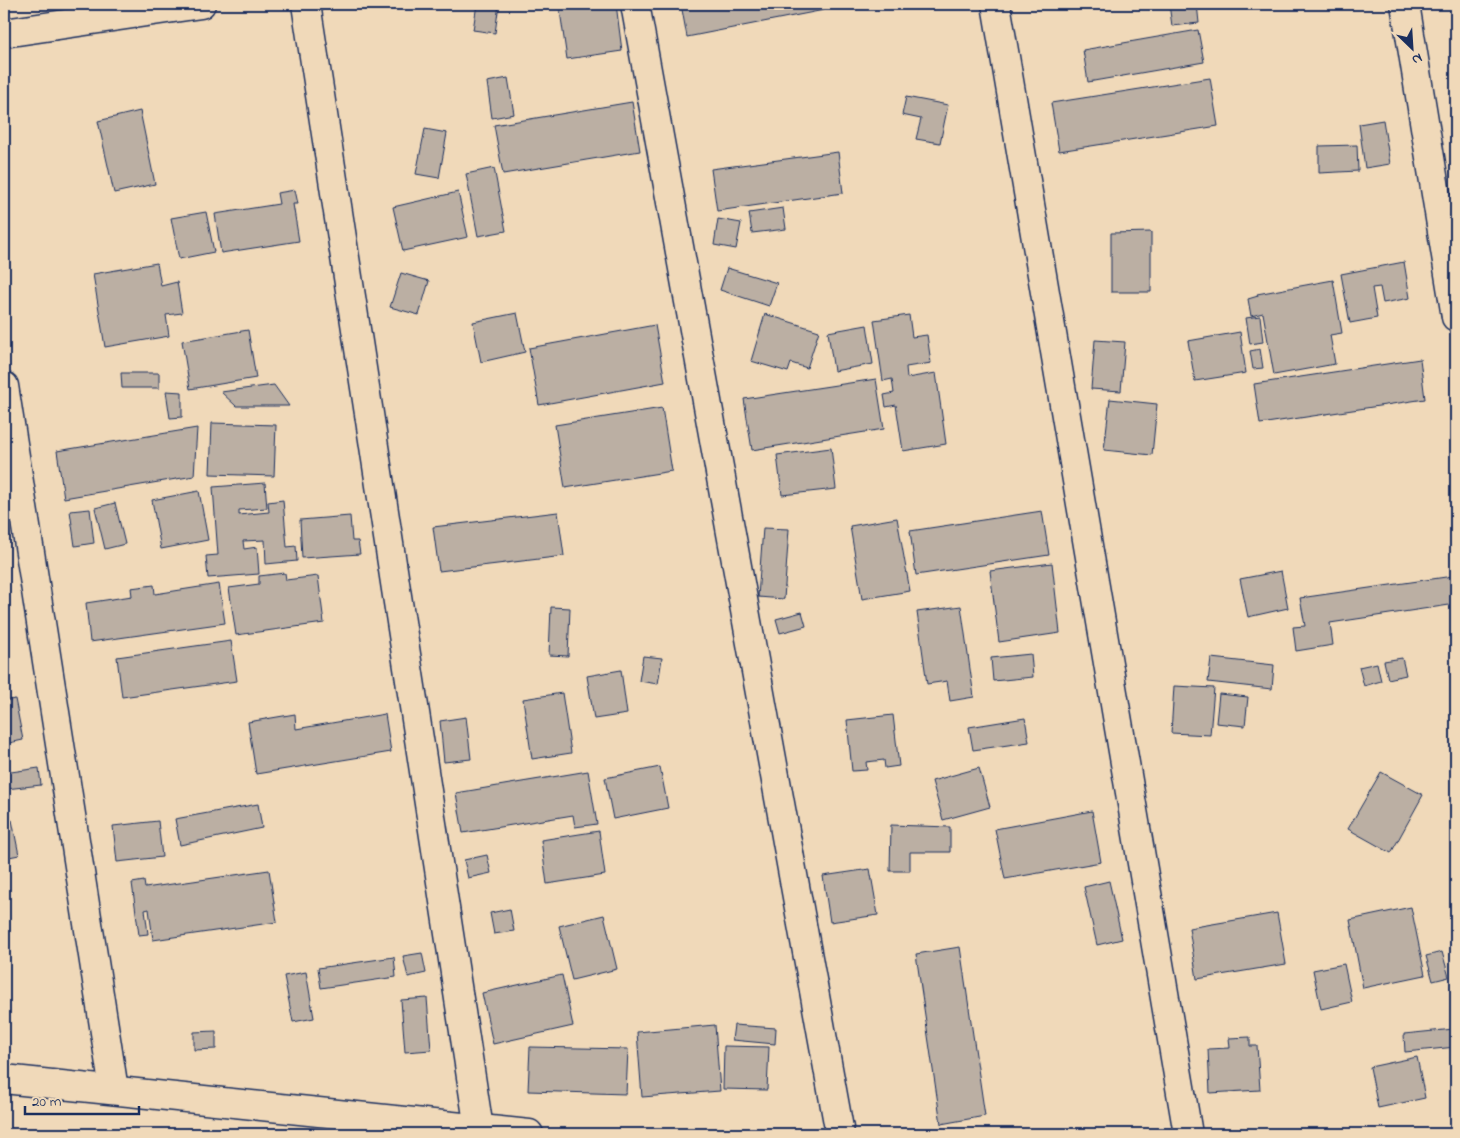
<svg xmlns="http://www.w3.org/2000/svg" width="1460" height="1138" font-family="'Indie Flower',sans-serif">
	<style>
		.building { fill: #bbafa3; stroke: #1b2f5e }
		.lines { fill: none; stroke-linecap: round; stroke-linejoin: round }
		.street-casing { stroke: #1b2f5e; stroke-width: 31 }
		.street { stroke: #f0d9b9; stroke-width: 28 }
	</style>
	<rect width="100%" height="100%" fill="#f0d9b9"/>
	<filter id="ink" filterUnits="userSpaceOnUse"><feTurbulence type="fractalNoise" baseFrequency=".02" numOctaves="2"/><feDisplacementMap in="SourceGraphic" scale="10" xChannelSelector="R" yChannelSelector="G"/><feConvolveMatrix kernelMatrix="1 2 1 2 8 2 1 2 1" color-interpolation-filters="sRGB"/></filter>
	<g filter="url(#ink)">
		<g class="building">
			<path d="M 477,4 L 499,4 L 495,33 L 473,30 Z"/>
			<path d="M 559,4 L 616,4 L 622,51 L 567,59 Z"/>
			<path d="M 681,4 L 823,4 L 824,10 L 687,37 Z"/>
			<path d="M 1169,4 L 1197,4 L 1199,23 L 1172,26 Z"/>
			<path d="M 1198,30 L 1204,62 L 1088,82 L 1083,50 Z"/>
			<path d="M 508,78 L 514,114 L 492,118 L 487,82 Z"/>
			<path d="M 1210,78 L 1218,126 L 1059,151 L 1051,103 Z"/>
			<path d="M 906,97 L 948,105 L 940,143 L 916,139 L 921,119 L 902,115 Z"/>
			<path d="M 632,102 L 640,151 L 503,174 L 494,125 Z"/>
			<path d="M 140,111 L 155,184 L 114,193 L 98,121 Z"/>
			<path d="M 1383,120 L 1390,164 L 1365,168 L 1359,124 Z"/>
			<path d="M 425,129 L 447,133 L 439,178 L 416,174 Z"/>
			<path d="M 1357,145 L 1358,171 L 1319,173 L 1319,146 Z"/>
			<path d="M 838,152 L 843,193 L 717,211 L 711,169 Z"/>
			<path d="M 494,168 L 506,231 L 478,236 L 466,174 Z"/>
			<path d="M 295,190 L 298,204 L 293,204 L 299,241 L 221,253 L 215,214 L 279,204 L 277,193 Z"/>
			<path d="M 458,192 L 468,237 L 403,251 L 393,207 Z"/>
			<path d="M 783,208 L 786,229 L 752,233 L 749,213 Z"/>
			<path d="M 206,212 L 214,252 L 179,259 L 171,218 Z"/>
			<path d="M 718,219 L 741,223 L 736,249 L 714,245 Z"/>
			<path d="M 1151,232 L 1151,292 L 1111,292 L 1111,233 Z"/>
			<path d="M 1404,262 L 1410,298 L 1383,303 L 1380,287 L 1372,288 L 1377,318 L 1350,323 L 1341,274 Z"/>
			<path d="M 157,263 L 161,286 L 177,282 L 182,313 L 166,315 L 169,336 L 105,347 L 93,274 Z"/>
			<path d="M 727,268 L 777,283 L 769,306 L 720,290 Z"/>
			<path d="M 401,273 L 429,281 L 419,315 L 390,307 Z"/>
			<path d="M 1333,280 L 1342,333 L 1330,335 L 1335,364 L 1274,375 L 1263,313 L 1251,316 L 1248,299 L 1258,296 L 1257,294 Z"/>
			<path d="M 517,313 L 525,352 L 481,362 L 473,322 Z"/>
			<path d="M 765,314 L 819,331 L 807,368 L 791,363 L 788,372 L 751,361 Z"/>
			<path d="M 909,315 L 912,337 L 927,335 L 931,363 L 906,367 L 907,378 L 936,373 L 946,444 L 903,451 L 896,405 L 886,407 L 884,395 L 894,393 L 892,379 L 883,381 L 874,320 Z"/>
			<path d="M 1260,316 L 1263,342 L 1250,344 L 1246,318 Z"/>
			<path d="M 655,325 L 665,382 L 539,405 L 529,348 Z"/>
			<path d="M 867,325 L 873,364 L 834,371 L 828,332 Z"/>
			<path d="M 248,330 L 256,378 L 190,389 L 182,341 Z"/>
			<path d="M 1240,332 L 1246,373 L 1195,381 L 1188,341 Z"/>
			<path d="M 1095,340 L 1125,342 L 1121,391 L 1091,389 Z"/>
			<path d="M 1260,349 L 1263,368 L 1253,369 L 1250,351 Z"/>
			<path d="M 1420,359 L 1425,399 L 1260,424 L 1254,384 Z"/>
			<path d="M 121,373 L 159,373 L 159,388 L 122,388 Z"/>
			<path d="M 876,379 L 884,429 L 752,450 L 744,399 Z"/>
			<path d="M 274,385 L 289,406 L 236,406 L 221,392 Z"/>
			<path d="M 166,391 L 182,392 L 182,417 L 170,418 Z"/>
			<path d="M 1110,399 L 1157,404 L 1152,455 L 1104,450 Z"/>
			<path d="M 662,408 L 672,471 L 565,488 L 555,425 Z"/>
			<path d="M 212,423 L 276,425 L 274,476 L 210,474 Z"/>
			<path d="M 197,428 L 194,476 L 64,498 L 57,451 Z"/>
			<path d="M 831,448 L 836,489 L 782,495 L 777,455 Z"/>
			<path d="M 265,483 L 267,508 L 239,510 L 239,515 L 269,512 L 268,502 L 283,500 L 287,547 L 296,546 L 297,561 L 266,564 L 265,540 L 243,541 L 244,549 L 257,547 L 259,574 L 208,578 L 206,556 L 218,555 L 213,487 Z"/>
			<path d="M 199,491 L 208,540 L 161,549 L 152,500 Z"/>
			<path d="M 115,503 L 125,544 L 105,549 L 95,508 Z"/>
			<path d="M 90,509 L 94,543 L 75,546 L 70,511 Z"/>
			<path d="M 1042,511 L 1049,555 L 916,575 L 910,531 Z"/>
			<path d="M 558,512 L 564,556 L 439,571 L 433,527 Z"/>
			<path d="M 350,516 L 352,541 L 358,541 L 360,554 L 302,558 L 300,520 Z"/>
			<path d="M 897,518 L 910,591 L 862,599 L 850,526 Z"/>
			<path d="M 763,528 L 789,529 L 784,599 L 758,597 Z"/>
			<path d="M 1052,563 L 1060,633 L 999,642 L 990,571 Z"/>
			<path d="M 1281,571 L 1288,608 L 1248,617 L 1240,579 Z"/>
			<path d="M 285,573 L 286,580 L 318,576 L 324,623 L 236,635 L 229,588 L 259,584 L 259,576 Z"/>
			<path d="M 1453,576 L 1456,604 L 1330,623 L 1333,645 L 1296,651 L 1293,627 L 1305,626 L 1300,598 Z"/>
			<path d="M 219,584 L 225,623 L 90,642 L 86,603 L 132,596 L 131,588 L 154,585 L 155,594 Z"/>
			<path d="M 4,603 L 7,603 L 9,623 L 4,624 Z"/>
			<path d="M 961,606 L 974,697 L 950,701 L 947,681 L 927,684 L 917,612 Z"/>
			<path d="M 551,607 L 570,608 L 568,656 L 549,655 Z"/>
			<path d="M 802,612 L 806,626 L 780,633 L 776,619 Z"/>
			<path d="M 231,641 L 237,681 L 122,697 L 117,657 Z"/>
			<path d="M 1031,654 L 1033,677 L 993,681 L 991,658 Z"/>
			<path d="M 643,656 L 662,658 L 658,684 L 639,681 Z"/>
			<path d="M 1211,658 L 1274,665 L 1272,689 L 1208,682 Z"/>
			<path d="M 1402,658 L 1406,675 L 1388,679 L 1384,661 Z"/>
			<path d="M 1377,663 L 1381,681 L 1364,686 L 1359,667 Z"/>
			<path d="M 621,670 L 627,714 L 594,719 L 587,676 Z"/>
			<path d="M 1174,686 L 1214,688 L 1210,735 L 1171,733 Z"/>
			<path d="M 562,693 L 571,753 L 532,759 L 523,699 Z"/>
			<path d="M 1219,694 L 1248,697 L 1245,726 L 1216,723 Z"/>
			<path d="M 15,699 L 23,740 L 4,744 L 4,701 Z"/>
			<path d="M 295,714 L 296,729 L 385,714 L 391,752 L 256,774 L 248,722 Z"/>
			<path d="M 893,715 L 899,766 L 885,768 L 884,760 L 866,762 L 867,770 L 852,771 L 847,720 Z"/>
			<path d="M 466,717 L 471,759 L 444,762 L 440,721 Z"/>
			<path d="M 1025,718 L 1029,742 L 973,750 L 969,727 Z"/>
			<path d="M 660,767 L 668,808 L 613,819 L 605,778 Z"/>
			<path d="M 39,768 L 41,785 L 6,789 L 4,773 Z"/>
			<path d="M 979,768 L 990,807 L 943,820 L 932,781 Z"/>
			<path d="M 588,771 L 597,824 L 575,827 L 573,815 L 463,833 L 456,793 Z"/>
			<path d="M 1381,772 L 1423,795 L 1391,853 L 1348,829 Z"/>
			<path d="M 258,804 L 262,828 L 180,845 L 175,819 Z"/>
			<path d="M 1092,811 L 1101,862 L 1005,879 L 995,829 Z"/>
			<path d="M 12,820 L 19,855 L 4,858 L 4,821 Z"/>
			<path d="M 158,821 L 162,857 L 117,862 L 113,826 Z"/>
			<path d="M 891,825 L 950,827 L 950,852 L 910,852 L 910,871 L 890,871 Z"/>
			<path d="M 599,831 L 605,875 L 547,884 L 541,840 Z"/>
			<path d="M 487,855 L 491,873 L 468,878 L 464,860 Z"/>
			<path d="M 870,869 L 878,915 L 830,922 L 823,876 Z"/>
			<path d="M 269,870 L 277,922 L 153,940 L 149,909 L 145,910 L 148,934 L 139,935 L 132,883 L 144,881 L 145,888 Z"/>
			<path d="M 1109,881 L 1122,939 L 1097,945 L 1084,887 Z"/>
			<path d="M 1411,907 L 1425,975 L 1363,988 L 1350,920 Z"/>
			<path d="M 510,909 L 514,931 L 494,934 L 490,913 Z"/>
			<path d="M 1277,913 L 1286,964 L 1197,979 L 1189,928 Z"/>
			<path d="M 604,915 L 617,969 L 572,980 L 559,926 Z"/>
			<path d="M 960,947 L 985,1116 L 941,1124 L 916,954 Z"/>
			<path d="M 1442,952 L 1449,977 L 1433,981 L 1426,956 Z"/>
			<path d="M 422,953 L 426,973 L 408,977 L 403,956 Z"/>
			<path d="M 394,957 L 396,977 L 321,988 L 318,968 Z"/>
			<path d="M 1344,964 L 1352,1002 L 1321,1009 L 1313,970 Z"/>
			<path d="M 306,972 L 314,1018 L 293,1022 L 284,976 Z"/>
			<path d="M 562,975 L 573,1026 L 493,1044 L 482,993 Z"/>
			<path d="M 427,998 L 431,1050 L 405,1052 L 401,1000 Z"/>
			<path d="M 715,1025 L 720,1091 L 642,1097 L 637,1032 Z"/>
			<path d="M 734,1025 L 776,1028 L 775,1044 L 732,1040 Z"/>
			<path d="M 1454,1029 L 1456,1047 L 1405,1052 L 1404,1034 Z"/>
			<path d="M 216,1031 L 216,1049 L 194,1050 L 194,1032 Z"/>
			<path d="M 1250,1037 L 1250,1046 L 1257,1046 L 1260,1090 L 1210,1093 L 1208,1049 L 1230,1048 L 1229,1038 Z"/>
			<path d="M 724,1046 L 769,1047 L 767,1090 L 723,1089 Z"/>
			<path d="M 530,1047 L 628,1049 L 626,1094 L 528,1091 Z"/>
			<path d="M 1417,1057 L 1425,1098 L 1378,1108 L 1370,1067 Z"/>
		</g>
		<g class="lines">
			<g class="street-casing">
				<g id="street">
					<path d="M 306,4 L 479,1129"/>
					<path d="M 635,4 L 840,1134"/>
					<path d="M 996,4 L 1188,1134"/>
					<path d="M 1405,4 L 1456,317"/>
					<path d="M 4,33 L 201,4"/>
					<path d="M 4,386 L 114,1090"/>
					<path d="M 4,1079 L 529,1134"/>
				</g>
			</g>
			<use href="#street" class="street"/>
		</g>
	</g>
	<rect width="1460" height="1138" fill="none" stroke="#f0d9b9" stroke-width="20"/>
	<rect x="10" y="10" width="1440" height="1118" fill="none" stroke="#1b2f5e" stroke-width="2" filter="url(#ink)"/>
	<g transform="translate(1412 48) rotate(155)" stroke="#f0d9b9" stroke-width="4" paint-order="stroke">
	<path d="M0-4L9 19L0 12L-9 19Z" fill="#1b2f5e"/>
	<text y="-8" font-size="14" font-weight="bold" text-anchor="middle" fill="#1b2f5e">N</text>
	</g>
	<path d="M25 1106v8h114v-8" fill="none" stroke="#1b2f5e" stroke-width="2.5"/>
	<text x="32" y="1106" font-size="15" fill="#1b2f5e" stroke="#f0d9b9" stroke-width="4" paint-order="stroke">20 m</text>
</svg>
